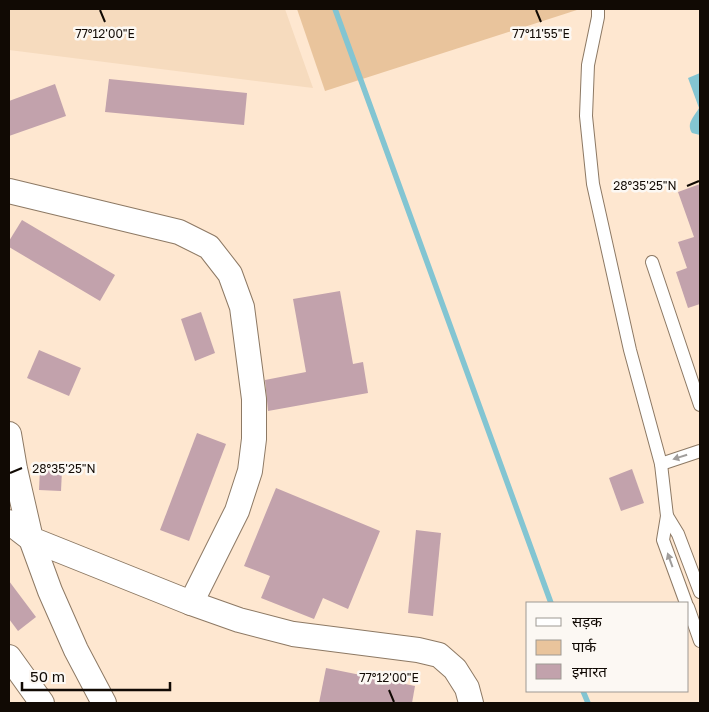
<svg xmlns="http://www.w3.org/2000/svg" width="709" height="712" font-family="'Golos Text','Noto Sans Devanagari',sans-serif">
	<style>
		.built { fill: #f6dbbe }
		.green { fill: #e9c49c }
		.water { fill: #83c5d2 }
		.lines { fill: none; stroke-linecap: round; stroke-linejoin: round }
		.stream { stroke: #83c5d2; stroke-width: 5.5 }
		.building { fill: #c2a2ac }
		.lane-casing { stroke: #8d7964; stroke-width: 14 }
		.street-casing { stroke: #8d7964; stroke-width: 26 }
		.lane { stroke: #fff; stroke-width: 12 }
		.street { stroke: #fff; stroke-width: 24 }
		.oneway { fill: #a09d9b }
		.ticks { fill: none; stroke: #110a04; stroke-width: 2 }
		.ticks-label { font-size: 12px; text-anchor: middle; fill: #110a04; stroke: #fcf8f3; stroke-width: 5; stroke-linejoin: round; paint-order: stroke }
	</style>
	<rect width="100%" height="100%" fill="#fee7d0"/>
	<path class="built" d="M 9,9 L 285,9 L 313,88 L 9,50 Z"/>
	<path class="green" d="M 297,9 L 580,9 L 325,91 Z"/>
	<path class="water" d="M 700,73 L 700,135 L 692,133 C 686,123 694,117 699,108 L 688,78 Z"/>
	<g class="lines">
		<g class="stream">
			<path d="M 335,9 L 551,603"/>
			<path d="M 583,691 L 588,703"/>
		</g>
	</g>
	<g class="building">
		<path d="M 109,79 L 247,93 L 244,125 L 105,112 Z"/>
		<path d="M 55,84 L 66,116 L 9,136 L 9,101 Z"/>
		<path d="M 700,184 L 700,304 L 688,308 L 676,272 L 687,268 L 678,242 L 694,237 L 678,192 Z"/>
		<path d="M 22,220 L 115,275 L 100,301 L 9,247 L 9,241 Z"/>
		<path d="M 340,291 L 353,364 L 363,362 L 368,393 L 268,411 L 265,380 L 306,372 L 293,299 Z"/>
		<path d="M 201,312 L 215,353 L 195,361 L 181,319 Z"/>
		<path d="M 39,350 L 81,368 L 69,396 L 27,378 Z"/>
		<path d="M 197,433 L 226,444 L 189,541 L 160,530 Z"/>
		<path d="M 40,469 L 62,470 L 61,491 L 39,490 Z"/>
		<path d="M 632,469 L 644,503 L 621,511 L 609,478 Z"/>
		<path d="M 276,488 L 380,531 L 348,609 L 323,598 L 314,619 L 261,598 L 270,576 L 244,566 Z"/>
		<path d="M 416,530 L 441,533 L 433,616 L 408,613 Z"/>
		<path d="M 9,581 L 36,617 L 18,631 L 9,619 Z"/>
		<path d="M 326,668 L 415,686 L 412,703 L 319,703 Z"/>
	</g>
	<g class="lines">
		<g class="lane-casing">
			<g id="lane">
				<path d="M 598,9 L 598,17 L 588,65 L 586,116 L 593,184 L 630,350 L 661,464 L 667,516 L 663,540 L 686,603"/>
				<path d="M 652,262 L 700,405"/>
				<path d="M 661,464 L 700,451"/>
				<path d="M 667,516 L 678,534 L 700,592"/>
				<path d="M 688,607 L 700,641"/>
			</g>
		</g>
		<g class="street-casing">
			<g id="street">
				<path d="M 9,191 L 179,232 L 209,247 L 230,274 L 242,307 L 254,399 L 254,439 L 250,471 L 237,511 L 191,603"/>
				<path d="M 9,434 L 15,469 L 31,539 L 191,603 L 239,620 L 293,634 L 418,650 L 439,655 L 455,669 L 467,688 L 471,703"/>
				<path d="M 9,522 L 31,539 L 50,591 L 76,650 L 104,703"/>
				<path d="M 9,657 L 42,703"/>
			</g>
		</g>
		<use href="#lane" class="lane"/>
		<use href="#street" class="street"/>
	</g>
	<defs><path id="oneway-solid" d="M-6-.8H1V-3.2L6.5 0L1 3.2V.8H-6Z" transform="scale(1.25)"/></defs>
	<g class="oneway">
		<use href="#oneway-solid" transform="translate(680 457) rotate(162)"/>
		<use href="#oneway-solid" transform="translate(670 560) rotate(-110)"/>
	</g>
	<path class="ticks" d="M 100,10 L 105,22M 536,10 L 541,22M 687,186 L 699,181M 10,473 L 22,468M 389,690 L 394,702"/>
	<g class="ticks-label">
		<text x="105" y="38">77°12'00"E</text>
		<text x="541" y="38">77°11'55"E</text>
		<text x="645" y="190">28°35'25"N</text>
		<text x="64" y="473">28°35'25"N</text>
		<text x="389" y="682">77°12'00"E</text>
	</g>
	<rect width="709" height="712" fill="none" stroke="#110a04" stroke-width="20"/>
	<rect x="526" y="602" width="162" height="90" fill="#fcf8f3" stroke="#9e9993"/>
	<rect x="536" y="618" width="25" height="8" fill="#ffffff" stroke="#9e9993"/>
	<text x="572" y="627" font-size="15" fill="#110a04">सड़क</text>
	<rect x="536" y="640" width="25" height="15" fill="#e9c49c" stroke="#9e9993"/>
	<text x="572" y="652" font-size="15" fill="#110a04">पार्क</text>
	<rect x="536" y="664" width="25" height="15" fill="#c2a2ac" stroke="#9e9993"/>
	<text x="572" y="677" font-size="15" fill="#110a04">इमारत</text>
	<path d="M22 682v8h148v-8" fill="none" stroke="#110a04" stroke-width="2.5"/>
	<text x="30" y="682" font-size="15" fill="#110a04" stroke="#fcf8f3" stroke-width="4" paint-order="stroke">50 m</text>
</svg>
